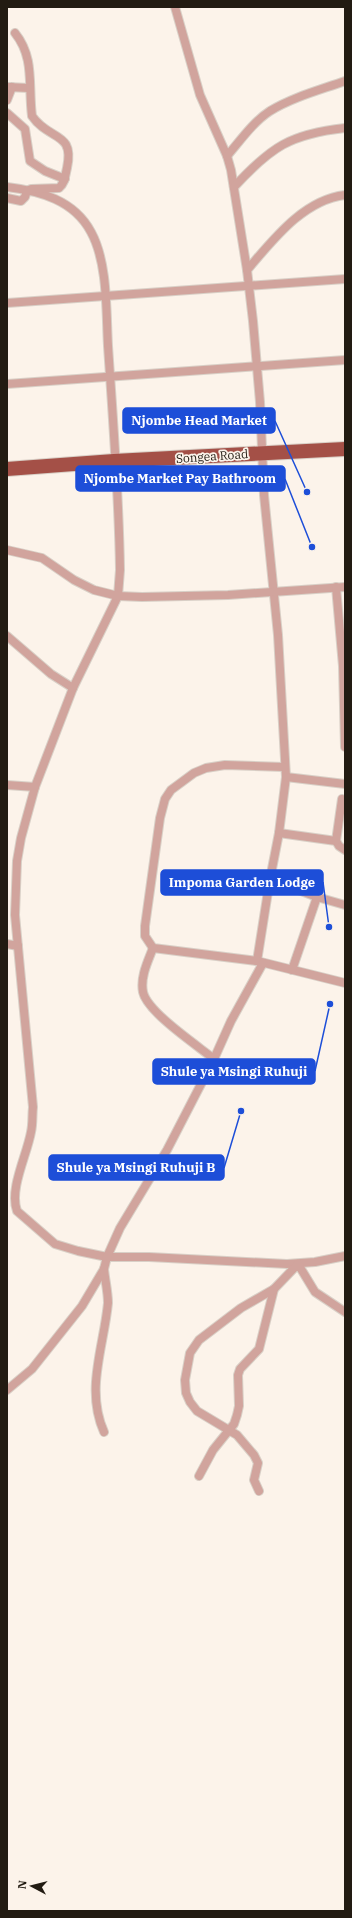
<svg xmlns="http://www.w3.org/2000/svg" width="352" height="1918" font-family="'IBM Plex Serif',serif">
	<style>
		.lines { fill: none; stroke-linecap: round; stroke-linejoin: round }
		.minor-casing { stroke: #d9d0c7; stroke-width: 10 }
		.trunk-casing { stroke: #d9d0c7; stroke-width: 16 }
		.minor { stroke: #d1a49d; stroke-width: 8 }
		.trunk { stroke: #a45047; stroke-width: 14 }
		.labels { text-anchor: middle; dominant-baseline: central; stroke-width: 3.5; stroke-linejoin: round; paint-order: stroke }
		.street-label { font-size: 12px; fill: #221b12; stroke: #fcf3ea }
		.leader { fill: none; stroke: #1d4ed8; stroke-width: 1.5 }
		.callout-dot { fill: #1d4ed8; stroke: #fcf3ea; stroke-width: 1.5 }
		.callout { fill: #1d4ed8; stroke: #1d4ed8; stroke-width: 1.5 }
		.callout-label { font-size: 13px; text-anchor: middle; font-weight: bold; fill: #fff }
	</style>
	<rect width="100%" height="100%" fill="#fcf3ea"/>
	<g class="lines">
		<g class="minor-casing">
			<g id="minor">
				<path d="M 175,7 L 200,95 L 227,156 L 231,170 L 247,270 L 253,321 L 260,402 L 264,495 L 278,635 L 286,777 L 279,833 L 270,879 L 257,961"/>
				<path d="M 7,87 L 29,88"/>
				<path d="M 7,100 L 12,87"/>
				<path d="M 7,113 L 25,129 L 30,161 L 45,171 L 65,179"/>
				<path d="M 227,156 C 240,141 253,122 270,111 C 293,97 320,90 345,81"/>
				<path d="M 7,187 C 40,191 74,200 91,232 C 108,263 106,311 108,346 C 113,420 119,495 120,570 L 118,596 L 73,688 L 35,787 L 21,838 L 17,861 L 15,915 L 33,1107 C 32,1115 33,1124 31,1132 C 27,1155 9,1189 17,1211 L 55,1244 L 78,1251 L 107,1257 L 149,1257 L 287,1264 L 315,1262 L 345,1256"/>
				<path d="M 234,187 C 271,147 290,134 345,128"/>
				<path d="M 7,198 L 21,201 L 25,197 L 27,191 L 31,189 L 59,188 C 65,183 65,176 67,168 C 75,131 49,141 32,116 C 28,85 35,58 15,33"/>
				<path d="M 247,270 C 273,240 303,200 345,195"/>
				<path d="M 7,303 L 345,279"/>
				<path d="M 7,384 L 345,360"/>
				<path d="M 7,550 L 42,558 L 74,580 L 94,590 L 118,596 L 142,597 L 228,595 L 345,587"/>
				<path d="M 336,587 L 343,666 L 345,747"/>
				<path d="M 7,636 L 51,674 L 73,688"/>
				<path d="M 284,767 L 225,765 L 206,768 L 194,773 L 171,790 L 165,799 L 160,818 L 145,926 L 145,936 L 153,948 L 257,961 L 345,983"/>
				<path d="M 286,777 L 345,784"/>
				<path d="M 7,785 L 35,787"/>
				<path d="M 279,833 L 336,841 L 339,846 L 345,850"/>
				<path d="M 336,841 L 342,799"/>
				<path d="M 270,879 L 317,897 L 345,905"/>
				<path d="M 7,944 L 18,946"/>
				<path d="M 153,948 C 148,961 140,977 143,992 C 147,1012 198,1046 214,1059"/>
				<path d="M 292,970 L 317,897"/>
				<path d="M 7,1390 L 32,1369 L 82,1306 L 104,1269 L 107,1257 L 120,1228 L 167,1150 L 214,1059 L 231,1021 L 263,963"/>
				<path d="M 104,1432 C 85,1390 104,1346 108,1303 C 108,1292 105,1280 104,1269"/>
				<path d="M 199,1476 L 213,1450 L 234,1424 L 237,1415 L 239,1406 L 238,1375 L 240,1369 L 259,1349 L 274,1289 L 298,1264 L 315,1292 L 345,1312"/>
				<path d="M 259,1491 L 254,1480 L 258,1463 L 254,1455 L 237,1435 L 197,1411 L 190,1402 L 186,1393 L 185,1380 L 190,1353 L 199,1340 L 241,1308 L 274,1289"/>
			</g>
		</g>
		<g class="trunk-casing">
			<path id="trunk" d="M 7,469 L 114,461 L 345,449"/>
		</g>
		<use href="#minor" class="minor"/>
		<use href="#trunk" class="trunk"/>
	</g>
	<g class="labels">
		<g class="street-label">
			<text transform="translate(212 456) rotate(-4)">Songea Road</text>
		</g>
	</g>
	<path class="leader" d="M307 492L275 421M312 547L285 479M329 927L323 882M330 1004L315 1071M241 1111L224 1168"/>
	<g class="callout-dot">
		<circle cx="307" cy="492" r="4"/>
		<circle cx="312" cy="547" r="4"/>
		<circle cx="329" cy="927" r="4"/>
		<circle cx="330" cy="1004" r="4"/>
		<circle cx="241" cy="1111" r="4"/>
	</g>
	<g class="callout">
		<rect x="123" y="408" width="152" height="25" rx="4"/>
		<rect x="76" y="466" width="209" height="25" rx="4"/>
		<rect x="161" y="870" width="162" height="25" rx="4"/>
		<rect x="153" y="1059" width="162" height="25" rx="4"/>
		<rect x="49" y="1155" width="175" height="25" rx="4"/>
	</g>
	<g class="callout-label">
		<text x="199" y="425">Njombe Head Market</text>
		<text x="180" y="483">Njombe Market Pay Bathroom</text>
		<text x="242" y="887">Impoma Garden Lodge</text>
		<text x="234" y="1076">Shule ya Msingi Ruhuji</text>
		<text x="136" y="1172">Shule ya Msingi Ruhuji B</text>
	</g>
	<rect width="352" height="1918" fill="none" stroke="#221b12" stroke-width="16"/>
	<g transform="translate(32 1886) rotate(277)" stroke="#fcf3ea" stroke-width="3" paint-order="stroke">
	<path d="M0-3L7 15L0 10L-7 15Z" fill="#221b12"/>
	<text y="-6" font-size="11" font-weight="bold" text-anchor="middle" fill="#221b12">N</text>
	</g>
</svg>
